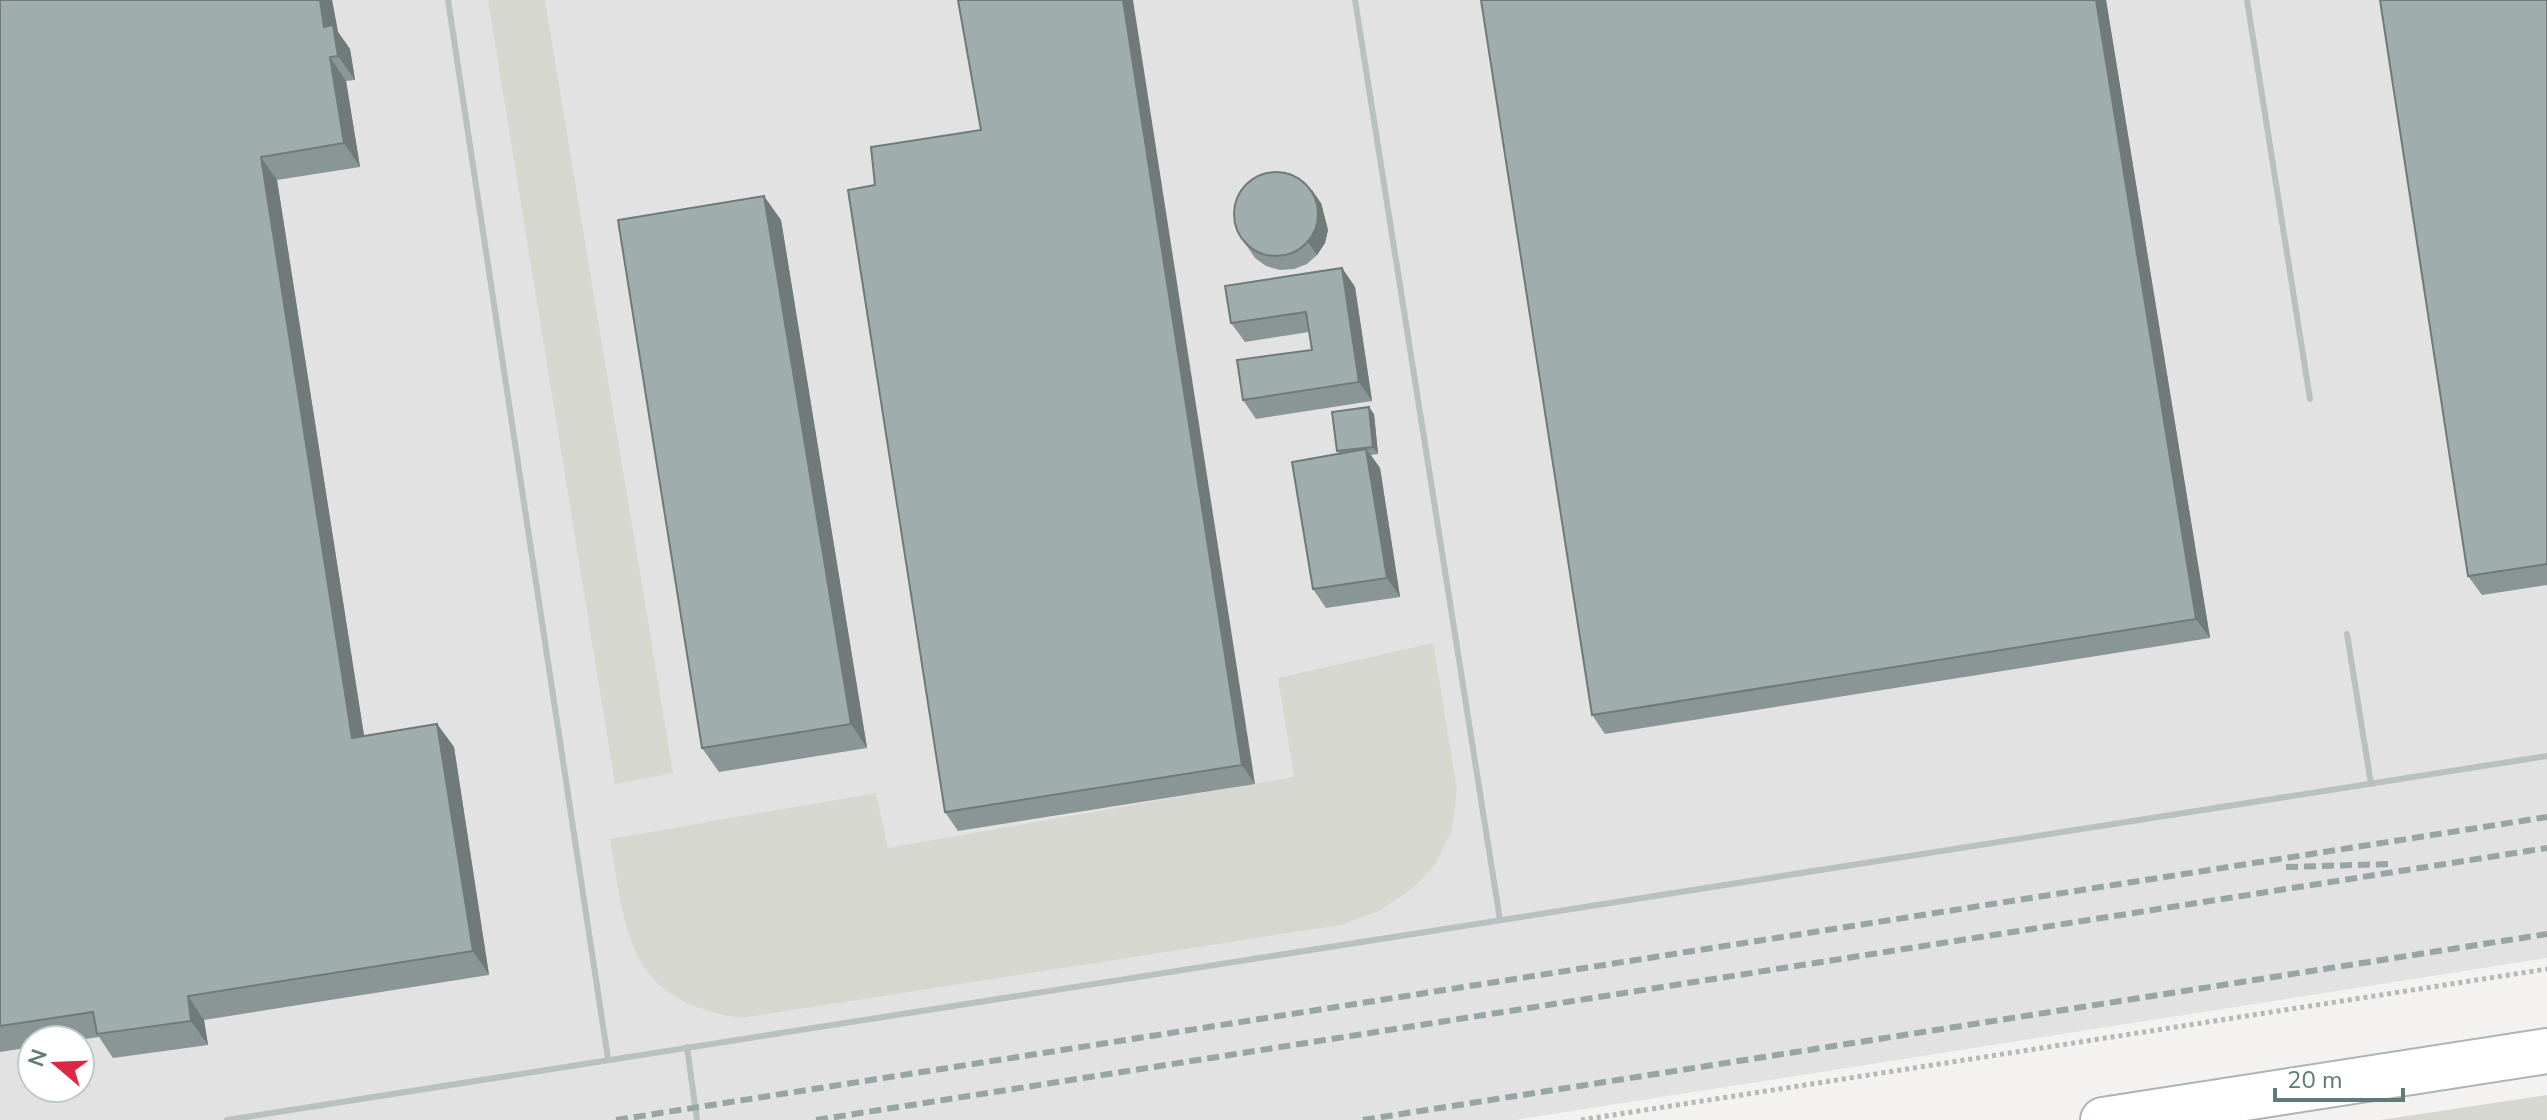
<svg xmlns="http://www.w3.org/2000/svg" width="2547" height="1120" font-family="'Nunito Sans',sans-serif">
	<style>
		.built { fill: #e1e2e1; fill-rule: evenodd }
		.green { fill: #d6d8cf }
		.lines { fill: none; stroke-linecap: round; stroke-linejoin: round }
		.primary-casing { stroke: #acb5b5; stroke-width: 48 }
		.path { stroke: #b3b9b9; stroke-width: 5; stroke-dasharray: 4 4; stroke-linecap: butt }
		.service { stroke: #b8c0c0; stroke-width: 6 }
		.primary { stroke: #fff; stroke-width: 44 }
		.rail { stroke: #98a5a5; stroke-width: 6; stroke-dasharray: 12 6; stroke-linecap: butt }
		.wall { fill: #899695 }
		.shaded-wall { fill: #6f7a79 }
		.building { fill: #9faead; stroke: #6f7a79; stroke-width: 2 }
	</style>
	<rect width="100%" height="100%" fill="#f4f2f0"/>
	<path class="built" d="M 0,0 L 2547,0 L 2547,958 L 1515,1120 L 0,1120 ZM 32,1040 L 80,1040 L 80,1088 L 32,1088 Z"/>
	<g class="green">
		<path d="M 488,0 L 545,0 L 673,773 L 615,784 Z"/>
		<path d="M 1433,643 L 1457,790 L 1452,829 L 1436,863 L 1413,888 L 1379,911 L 1340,925 L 741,1018 C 628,1001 626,935 610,839 L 876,793 L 888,848 L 1294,777 L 1278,678 Z"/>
		<path d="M 2547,1095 L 2547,1120 L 2380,1120 Z"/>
	</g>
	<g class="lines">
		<g class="primary-casing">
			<path id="primary" d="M 2103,1120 L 2547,1051"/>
		</g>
		<path class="path" d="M 1581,1120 L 2547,969"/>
		<g class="service">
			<path d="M 448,0 L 608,1059"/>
			<path d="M 1355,0 L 1500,920"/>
			<path d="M 2247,0 L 2310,399"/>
			<path d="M 2347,634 L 2371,784"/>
			<path d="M 687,1047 L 697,1120"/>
			<path d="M 227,1120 L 2547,756"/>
		</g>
		<use href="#primary" class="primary"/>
		<g class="rail">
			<path d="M 2286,867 L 2390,864"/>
			<path d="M 616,1120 L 2547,817"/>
			<path d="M 816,1120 L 2547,848"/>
			<path d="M 1363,1120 L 2547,934"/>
		</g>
	</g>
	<g class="wall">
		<path d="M 0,0 L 332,0 L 338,32 L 350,49 L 355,80 L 346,81 L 360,167 L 277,180 L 364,736 L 437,724 L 454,747 L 489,975 L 204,1020 L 208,1045 L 113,1058 L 99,1037 L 79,1040 L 32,1040 L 32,1047 L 0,1052 Z"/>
		<path d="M 2106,0 L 2210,638 L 1605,734 L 1592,715 Z"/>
		<path d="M 2547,0 L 2547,585 L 2482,595 L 2468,576 Z"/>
		<path d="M 981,130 L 1255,784 L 958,831 L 945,812 L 875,185 Z"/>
		<path d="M 1321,203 L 1328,230 L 1325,243 L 1317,255 L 1307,264 L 1294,269 L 1280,270 L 1266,266 L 1255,258 L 1238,233 Z"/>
		<path d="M 781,220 L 867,748 L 719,772 L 702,748 Z"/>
		<path d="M 1342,268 L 1355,287 L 1372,401 L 1256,419 L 1243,400 L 1312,350 L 1309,332 L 1245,342 L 1231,323 Z"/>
		<path d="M 1374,414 L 1378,454 L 1371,455 L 1380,468 L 1400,597 L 1326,608 L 1313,589 L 1339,453 L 1337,451 Z"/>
	</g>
	<g class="shaded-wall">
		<path d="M 320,0 L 332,0 L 338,32 L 350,49 L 355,80 L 338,56 L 324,27 Z"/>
		<path d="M 1123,0 L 1133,0 L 1255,784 L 1242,765 Z"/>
		<path d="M 2096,0 L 2106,0 L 2210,638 L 2196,619 Z"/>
		<path d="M 330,57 L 346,81 L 360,167 L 344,143 Z"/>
		<path d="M 261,157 L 277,180 L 368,761 L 352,738 Z"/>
		<path d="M 1312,190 L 1321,203 L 1328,230 L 1325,243 L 1317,255 L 1308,242 Z"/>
		<path d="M 764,196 L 781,220 L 867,748 L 851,724 Z"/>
		<path d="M 1342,268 L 1355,287 L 1372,401 L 1359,382 Z"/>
		<path d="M 1369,407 L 1374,414 L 1378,454 L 1373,447 Z"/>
		<path d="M 1366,449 L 1380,468 L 1400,597 L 1387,578 Z"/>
		<path d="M 437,724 L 454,747 L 489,975 L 473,951 Z"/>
		<path d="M 188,996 L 204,1020 L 208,1045 L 191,1021 Z"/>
	</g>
	<g class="building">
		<path d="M 0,0 L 320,0 L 324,27 L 333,25 L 338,56 L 330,57 L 344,143 L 261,157 L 352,738 L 437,724 L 473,951 L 188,996 L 191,1021 L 97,1034 L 93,1012 L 0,1026 Z"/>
		<path d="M 958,0 L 1123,0 L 1242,765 L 945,812 L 848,190 L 875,185 L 871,147 L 981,130 Z"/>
		<path d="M 1481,0 L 2096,0 L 2196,619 L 1592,715 Z"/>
		<path d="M 2380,0 L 2547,0 L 2547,564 L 2468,576 Z"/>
		<circle cx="1276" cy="214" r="42"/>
		<path d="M 764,196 L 851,724 L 702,748 L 618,220 Z"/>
		<path d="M 1342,268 L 1359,382 L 1243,400 L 1237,360 L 1312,350 L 1306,312 L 1231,323 L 1225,286 Z"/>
		<path d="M 1369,407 L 1373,447 L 1337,451 L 1332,412 Z"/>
		<path d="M 1366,449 L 1387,578 L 1313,589 L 1292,462 Z"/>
	</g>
	<g transform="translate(56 1064) rotate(289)"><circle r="38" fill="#ffffff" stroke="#bfcaca" stroke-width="2"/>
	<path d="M0-6L14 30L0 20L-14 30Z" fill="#dc2747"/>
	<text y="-12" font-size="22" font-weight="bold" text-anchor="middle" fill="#607a7a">N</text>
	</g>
	<path d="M2275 1088v12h128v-12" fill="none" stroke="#607a7a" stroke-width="4"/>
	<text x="2287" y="1088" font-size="24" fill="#607a7a" stroke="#ffffff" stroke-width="6" paint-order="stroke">20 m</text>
</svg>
